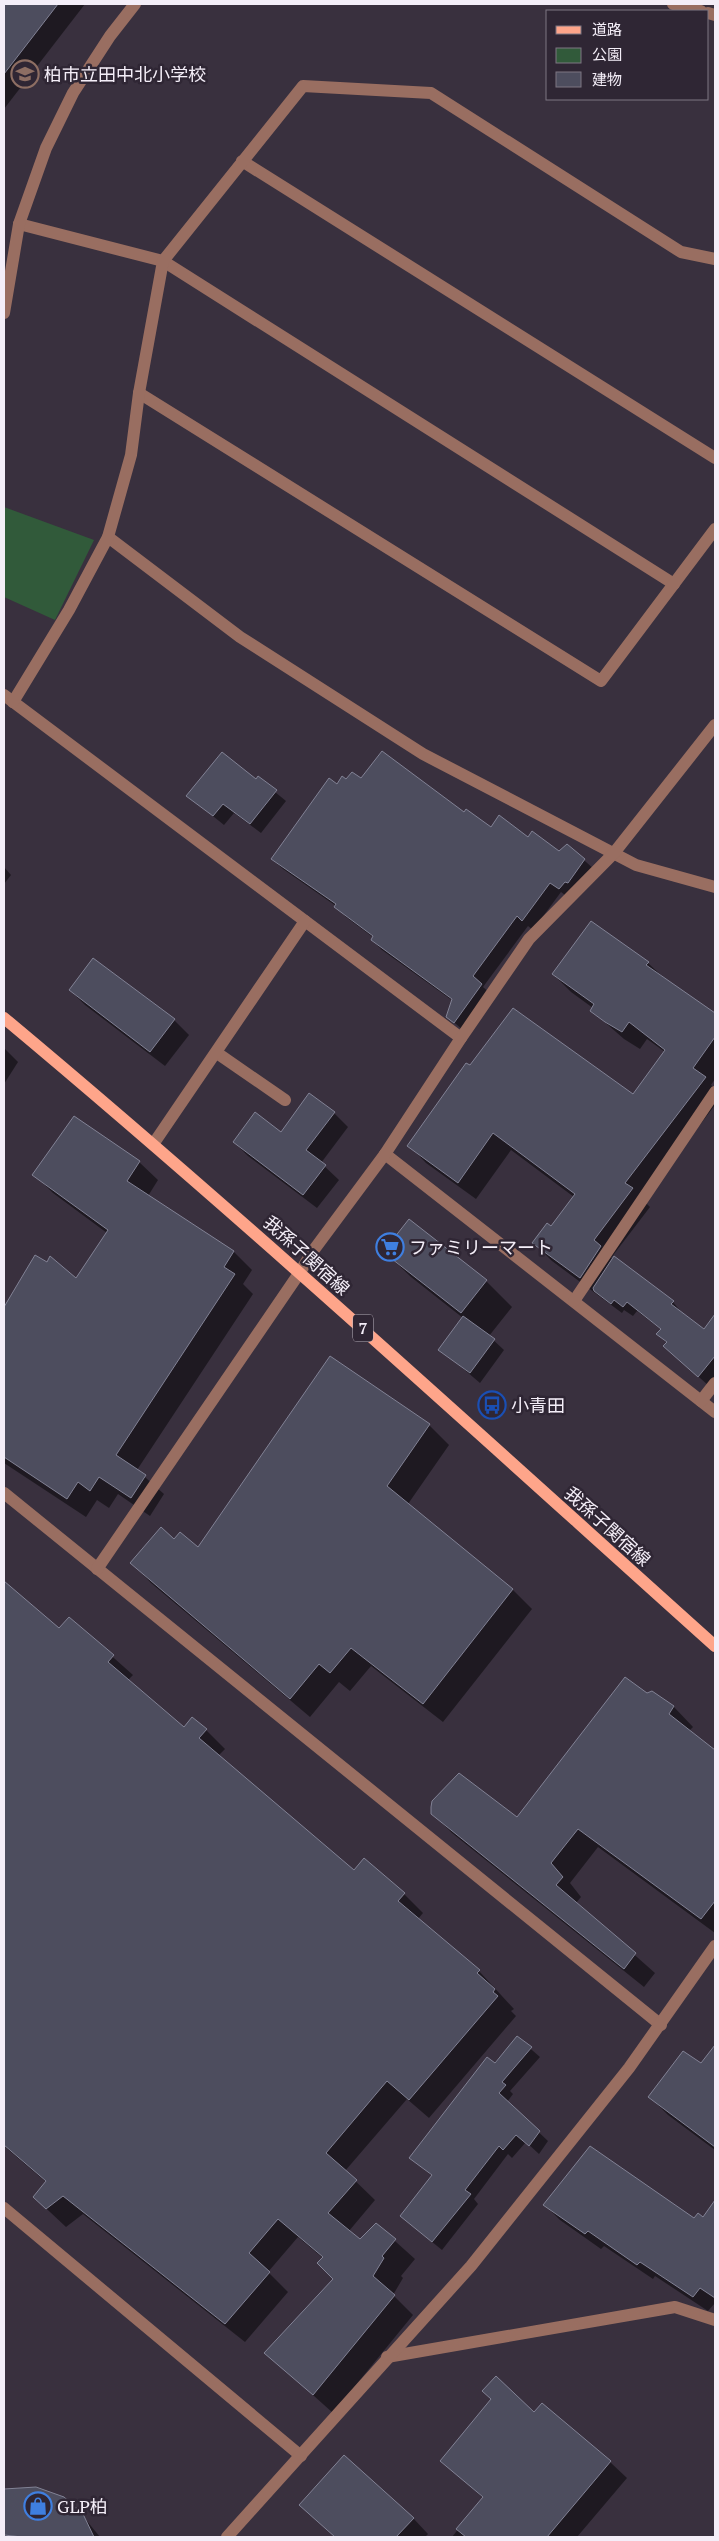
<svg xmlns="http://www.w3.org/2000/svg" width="719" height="2541" font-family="'PT Serif','Noto Sans JP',serif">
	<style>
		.green { fill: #315a3a }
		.shadow { fill: #0007 }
		.building { fill: #4d4d5e; stroke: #828295 }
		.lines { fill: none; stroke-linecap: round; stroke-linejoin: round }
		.minor { stroke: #996e61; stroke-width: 12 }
		.major { stroke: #fea58a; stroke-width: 12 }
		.labels { text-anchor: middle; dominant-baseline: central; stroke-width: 5; stroke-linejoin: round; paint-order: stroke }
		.shield { fill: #2f2634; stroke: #b9b2bd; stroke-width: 1 }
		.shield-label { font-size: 16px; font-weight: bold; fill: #f4eef8 }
		.poi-label { font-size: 18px; fill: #f4eef8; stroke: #2f2634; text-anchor: start }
		.street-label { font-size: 18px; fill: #f4eef8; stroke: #2f2634 }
	</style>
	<rect width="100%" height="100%" fill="#39303e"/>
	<path class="green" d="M 4,507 L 94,540 L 55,620 L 4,597 Z"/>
	<g class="shadow">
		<path d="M 4,4 L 85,4 L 4,109 Z"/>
		<path d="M 258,778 L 286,801 L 261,833 L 234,813 L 224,825 L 188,796 Z"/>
		<path d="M 347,780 L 361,780 L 465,813 L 491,829 L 528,839 L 560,852 L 567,845 L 595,870 L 570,899 L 561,892 L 533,930 L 528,926 L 483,987 L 492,995 L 465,1032 L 447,1016 L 453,1001 L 382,950 L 372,940 L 374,938 L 346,917 L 336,906 L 283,869 L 272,859 L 337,785 Z"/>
		<path d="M 4,867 L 11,875 L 4,884 Z"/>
		<path d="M 591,923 L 648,963 L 665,979 L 715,1015 L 715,1079 L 711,1085 L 715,1088 L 715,1105 L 643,1200 L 650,1207 L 611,1258 L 673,1302 L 682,1313 L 715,1337 L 715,1378 L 709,1386 L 664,1346 L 667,1343 L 658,1334 L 662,1330 L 637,1311 L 633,1316 L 624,1310 L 622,1313 L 552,1261 L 534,1243 L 551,1228 L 574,1197 L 511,1150 L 476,1199 L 426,1163 L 409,1145 L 633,1096 L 665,1052 L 647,1039 L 640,1049 L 624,1039 L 591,1010 L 593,1008 L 571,992 L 553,974 Z"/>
		<path d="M 70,990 L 174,1020 L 189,1035 L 165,1066 L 85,1005 Z"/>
		<path d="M 4,1048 L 18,1062 L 4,1084 Z"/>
		<path d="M 334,1113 L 348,1127 L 321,1163 L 339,1180 L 317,1208 L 248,1156 L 234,1142 L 281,1133 Z"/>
		<path d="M 139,1162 L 158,1180 L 148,1196 L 234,1252 L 252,1270 L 243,1284 L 253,1294 L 137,1470 L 164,1494 L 150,1516 L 118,1494 L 109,1508 L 97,1500 L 86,1517 L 4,1463 L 4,1309 L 77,1279 L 107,1233 L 53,1193 L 34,1174 Z"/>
		<path d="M 385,1252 L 486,1281 L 512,1307 L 489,1336 L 504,1350 L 480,1383 L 440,1349 L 463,1318 L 411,1277 Z"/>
		<path d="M 331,1358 L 429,1425 L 449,1445 L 408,1504 L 513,1590 L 532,1609 L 443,1722 L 371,1666 L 350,1691 L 339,1682 L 310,1717 L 151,1583 L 132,1563 L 174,1541 L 198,1549 Z"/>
		<path d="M 4,1583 L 59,1630 L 69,1618 L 133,1675 L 128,1680 L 185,1728 L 206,1730 L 225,1749 L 218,1756 L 354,1872 L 404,1894 L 423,1913 L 418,1919 L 479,1971 L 514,2009 L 511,2011 L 516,2016 L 429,2118 L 407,2099 L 345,2171 L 375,2200 L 349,2231 L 360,2240 L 376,2224 L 415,2259 L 401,2276 L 403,2278 L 393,2295 L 413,2315 L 333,2413 L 266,2353 L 335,2279 L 324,2259 L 298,2237 L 268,2272 L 288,2292 L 245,2342 L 83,2214 L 66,2227 L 34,2197 L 46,2182 L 4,2146 Z"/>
		<path d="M 651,1693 L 674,1707 L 693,1727 L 689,1731 L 715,1752 L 715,1933 L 598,1847 L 570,1883 L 581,1897 L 576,1903 L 655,1973 L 644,1987 L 452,1833 L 432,1813 L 517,1819 Z"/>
		<path d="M 517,2037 L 540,2057 L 510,2091 L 513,2094 L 507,2102 L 548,2141 L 539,2154 L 526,2142 L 512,2158 L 508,2154 L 474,2199 L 478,2204 L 442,2250 L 410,2224 L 432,2176 L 411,2158 Z"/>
		<path d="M 715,2047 L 715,2150 L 668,2115 L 650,2097 L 702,2065 Z"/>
		<path d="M 715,2202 L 715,2303 L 708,2311 L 655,2276 L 653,2279 L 604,2246 L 601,2249 L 560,2220 L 545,2205 L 695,2219 L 703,2218 Z"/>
		<path d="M 493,2400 L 535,2414 L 610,2462 L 627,2478 L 577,2537 L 452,2537 L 483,2498 L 442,2460 Z"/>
		<path d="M 7,2490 L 82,2515 L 100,2537 L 4,2537 L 4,2491 Z"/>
		<path d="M 300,2505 L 413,2518 L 428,2534 L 425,2537 L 335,2537 Z"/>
	</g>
	<g class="building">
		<path d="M 4,4 L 58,4 L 4,74 Z"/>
		<path d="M 382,751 L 464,812 L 466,809 L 491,827 L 499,815 L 528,837 L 532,831 L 559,851 L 567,844 L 585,859 L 568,883 L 565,882 L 559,889 L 550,883 L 522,921 L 517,916 L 473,976 L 482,984 L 454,1023 L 446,1017 L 452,999 L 371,940 L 373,936 L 334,907 L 336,904 L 271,859 L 329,778 L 337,784 L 342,776 L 346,779 L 352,772 L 361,778 Z"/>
		<path d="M 222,752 L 256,779 L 258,776 L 277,790 L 250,824 L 223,804 L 213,816 L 186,796 Z"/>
		<path d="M 591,921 L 649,962 L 646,965 L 715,1013 L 715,1037 L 693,1068 L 706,1077 L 625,1183 L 633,1188 L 594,1240 L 601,1246 L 580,1278 L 532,1243 L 547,1223 L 551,1226 L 575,1194 L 493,1133 L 458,1183 L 407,1146 L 466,1063 L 470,1065 L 513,1008 L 633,1094 L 665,1050 L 629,1022 L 622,1032 L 605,1022 L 590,1011 L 594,1004 L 552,974 Z"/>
		<path d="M 93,958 L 175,1019 L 150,1052 L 69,990 Z"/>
		<path d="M 309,1093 L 335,1112 L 306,1150 L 326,1165 L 303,1195 L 233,1142 L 255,1112 L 281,1132 Z"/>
		<path d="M 74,1116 L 140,1161 L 127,1181 L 234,1251 L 224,1267 L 235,1274 L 116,1455 L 146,1475 L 131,1498 L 99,1477 L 90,1491 L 78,1482 L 67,1499 L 4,1457 L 4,1307 L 35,1255 L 47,1262 L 50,1256 L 76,1278 L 108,1230 L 32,1175 Z"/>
		<path d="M 409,1219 L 487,1280 L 461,1313 L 383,1252 Z"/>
		<path d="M 614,1256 L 674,1301 L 671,1304 L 704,1329 L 715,1314 L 715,1356 L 698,1377 L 663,1346 L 667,1342 L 656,1334 L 661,1329 L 627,1302 L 623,1307 L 614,1300 L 611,1304 L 594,1291 L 593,1288 Z"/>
		<path d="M 463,1316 L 495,1339 L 470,1373 L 438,1350 Z"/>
		<path d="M 330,1356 L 430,1424 L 387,1486 L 513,1589 L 423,1704 L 351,1648 L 330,1673 L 319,1664 L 290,1699 L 130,1563 L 161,1527 L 174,1539 L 180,1532 L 198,1547 Z"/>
		<path d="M 4,1581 L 59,1628 L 69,1617 L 114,1655 L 108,1662 L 184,1727 L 192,1717 L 207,1729 L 199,1738 L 354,1870 L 364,1858 L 405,1893 L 398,1901 L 480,1970 L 477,1973 L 495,1989 L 493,1992 L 498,1996 L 409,2100 L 387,2081 L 326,2153 L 357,2180 L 328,2213 L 360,2239 L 376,2223 L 396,2239 L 382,2256 L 384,2258 L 373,2276 L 395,2295 L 313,2395 L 264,2353 L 333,2279 L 317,2263 L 323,2257 L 278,2219 L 249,2253 L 270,2272 L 225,2324 L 63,2196 L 46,2209 L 33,2197 L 46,2181 L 4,2145 Z"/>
		<path d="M 625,1677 L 647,1693 L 652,1691 L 674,1706 L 669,1714 L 715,1750 L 715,1901 L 701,1919 L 578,1829 L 551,1863 L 563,1877 L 556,1885 L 636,1953 L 624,1969 L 431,1814 L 431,1807 L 432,1801 L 459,1773 L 517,1817 Z"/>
		<path d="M 517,2036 L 532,2047 L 502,2082 L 506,2085 L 499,2093 L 540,2131 L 529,2146 L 516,2135 L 503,2150 L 499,2146 L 465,2190 L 471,2194 L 432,2242 L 400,2216 L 432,2175 L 409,2158 L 487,2057 L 495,2063 Z"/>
		<path d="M 715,2045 L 715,2147 L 648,2097 L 683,2051 L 701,2063 Z"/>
		<path d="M 590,2146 L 694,2218 L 698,2213 L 703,2217 L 715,2200 L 715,2298 L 700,2288 L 693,2297 L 640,2262 L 637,2265 L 588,2231 L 585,2234 L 543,2205 Z"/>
		<path d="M 496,2376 L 534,2412 L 542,2403 L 611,2461 L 547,2537 L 466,2537 L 456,2529 L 483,2497 L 440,2461 L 491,2399 L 482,2391 Z"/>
		<path d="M 344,2455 L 414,2518 L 396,2537 L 335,2537 L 299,2505 Z"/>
		<path d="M 36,2487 L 64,2497 L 83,2514 L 94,2537 L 22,2537 L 4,2535 L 4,2489 Z"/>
	</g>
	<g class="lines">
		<g class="minor">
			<path d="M 673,4 L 701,11"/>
			<path d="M 708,13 L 715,15"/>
			<path d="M 242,161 L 715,458"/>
			<path d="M 19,224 L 163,261 L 674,584"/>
			<path d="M 4,313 L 19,224 L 46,148 L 73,93 L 110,36 L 135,4"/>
			<path d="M 139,393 L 601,681 L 715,529"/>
			<path d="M 108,537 L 240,637 L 423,754 L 636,865 L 715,887"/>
			<path d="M 4,695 L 461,1038"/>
			<path d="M 13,702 L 69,610 L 108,537 L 131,455 L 139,393 L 163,261 L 303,86 L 431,93 L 681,252 L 715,259"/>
			<path d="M 217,1053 L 285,1100"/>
			<path d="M 154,1143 L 305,921"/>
			<path d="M 385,1154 L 715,1412"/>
			<path d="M 574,1301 L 715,1092"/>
			<path d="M 701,1401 L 715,1383"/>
			<path d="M 4,1493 L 661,2025"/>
			<path d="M 97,1569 L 300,1272 L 313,1251 L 385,1154 L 461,1038 L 529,939 L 614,853 L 715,725"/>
			<path d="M 4,2208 L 301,2456"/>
			<path d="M 387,2357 L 675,2307 L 715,2320"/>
			<path d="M 227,2537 L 471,2266 L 629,2068 L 715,1946"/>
		</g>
		<path class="major" d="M 4,1018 C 247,1221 480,1435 715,1646"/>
	</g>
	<defs>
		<g id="school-ring" transform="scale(1.4375)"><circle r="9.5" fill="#2f2634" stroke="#8d6e63" stroke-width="1.5"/><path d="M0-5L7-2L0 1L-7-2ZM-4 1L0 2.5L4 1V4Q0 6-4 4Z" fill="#8d6e63"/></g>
		<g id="supermarket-ring" transform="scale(1.4375)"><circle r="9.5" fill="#2f2634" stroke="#3f7fe0" stroke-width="1.5"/><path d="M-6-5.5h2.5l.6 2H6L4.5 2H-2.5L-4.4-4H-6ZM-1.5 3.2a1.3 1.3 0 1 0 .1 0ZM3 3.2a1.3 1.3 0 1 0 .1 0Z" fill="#3f7fe0"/></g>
		<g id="bus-ring" transform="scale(1.4375)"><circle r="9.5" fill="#2f2634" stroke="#1a4fb4" stroke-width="1.5"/><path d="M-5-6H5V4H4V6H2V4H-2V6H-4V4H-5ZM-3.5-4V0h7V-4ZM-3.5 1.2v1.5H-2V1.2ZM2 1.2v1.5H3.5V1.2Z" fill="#1a4fb4"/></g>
		<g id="shop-ring" transform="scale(1.4375)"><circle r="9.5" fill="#2f2634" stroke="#3f7fe0" stroke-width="1.5"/><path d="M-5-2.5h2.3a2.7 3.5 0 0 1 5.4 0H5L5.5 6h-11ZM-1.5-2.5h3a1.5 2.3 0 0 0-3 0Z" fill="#3f7fe0"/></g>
	</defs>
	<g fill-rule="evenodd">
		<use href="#school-ring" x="25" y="74"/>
		<use href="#supermarket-ring" x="390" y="1247"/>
		<use href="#bus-ring" x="492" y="1405"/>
		<use href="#shop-ring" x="38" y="2506"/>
	</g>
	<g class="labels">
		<rect class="shield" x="353" y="1314.5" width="20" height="27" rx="4"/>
		<g class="shield-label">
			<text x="363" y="1328">7</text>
		</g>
		<g class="poi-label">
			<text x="44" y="74">柏市立田中北小学校</text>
			<text x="409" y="1247">ファミリーマート</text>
			<text x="511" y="1405">小青田</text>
			<text x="57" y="2506">GLP柏</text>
		</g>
		<g class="street-label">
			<text transform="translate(307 1255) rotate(42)">我孫子関宿線</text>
			<text transform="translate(608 1526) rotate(42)">我孫子関宿線</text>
		</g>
	</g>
	<rect width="719" height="2541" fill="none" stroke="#f4eef8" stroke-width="10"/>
	<rect x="546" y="10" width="162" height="90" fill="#2f2634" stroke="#7e7682"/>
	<rect x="556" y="26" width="25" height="8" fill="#fea58a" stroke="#7e7682"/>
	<text x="592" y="35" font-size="15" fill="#f4eef8">道路</text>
	<rect x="556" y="48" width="25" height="15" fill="#315a3a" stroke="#7e7682"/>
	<text x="592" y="60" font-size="15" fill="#f4eef8">公園</text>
	<rect x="556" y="72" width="25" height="15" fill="#4d4d5e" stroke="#7e7682"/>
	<text x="592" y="85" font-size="15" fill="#f4eef8">建物</text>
</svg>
